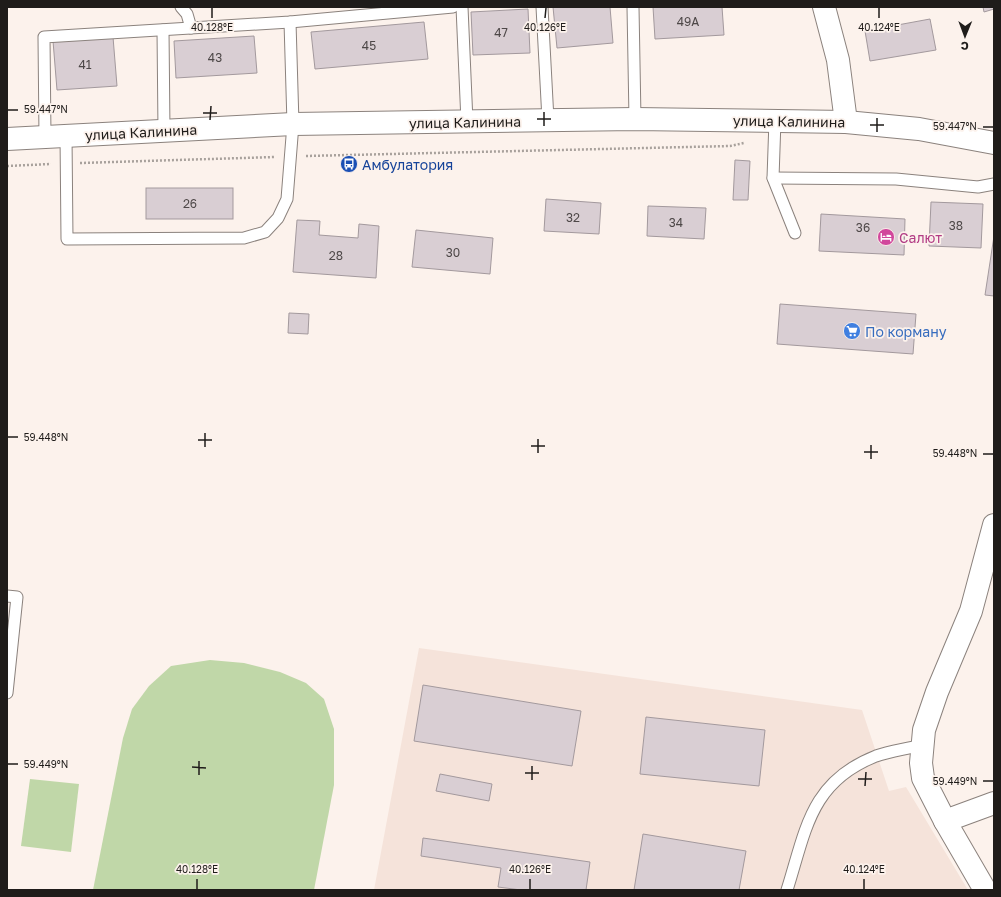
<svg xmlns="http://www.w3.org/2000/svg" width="1001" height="897" font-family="'Golos Text',sans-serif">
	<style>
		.built { fill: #f5e3da }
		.green { fill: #c0d7a8 }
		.building { fill: #d9ced3; stroke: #a3999d }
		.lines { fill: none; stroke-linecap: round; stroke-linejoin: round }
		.service-casing { stroke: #8b827d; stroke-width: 13 }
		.minor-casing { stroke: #8b827d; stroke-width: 24 }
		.secondary-casing { stroke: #8b827d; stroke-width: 24 }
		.path { stroke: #a8a19c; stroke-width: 2.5; stroke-dasharray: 2 2; stroke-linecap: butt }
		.service { stroke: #fff; stroke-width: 11 }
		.minor { stroke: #fff; stroke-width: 22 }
		.secondary { stroke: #fff; stroke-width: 22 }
		.ticks { fill: none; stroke: #1f1c1a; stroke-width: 1.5 }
		.labels { text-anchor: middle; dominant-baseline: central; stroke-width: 3.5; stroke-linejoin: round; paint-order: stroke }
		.number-label { font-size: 12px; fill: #4e4848 }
		.street-label { font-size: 14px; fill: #1f1c1a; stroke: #fcf2ec }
		.transit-label { font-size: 14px; fill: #164399; stroke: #fcf2ec; text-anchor: start }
		.hotel-label { font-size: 14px; fill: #b23c85; stroke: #fcf2ec; text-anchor: start }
		.shop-label { font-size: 14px; fill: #366cbe; stroke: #fcf2ec; text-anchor: start }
		.ticks-label { font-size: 10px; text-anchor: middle; fill: #1f1c1a; stroke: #fcf2ec; stroke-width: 3.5; stroke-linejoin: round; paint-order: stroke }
	</style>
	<rect width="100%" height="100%" fill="#fcf2ec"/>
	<path class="built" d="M 419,648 L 862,710 L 889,791 L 906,787 L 968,890 L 374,890 Z"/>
	<g class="green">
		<path d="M 210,660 L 244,663 L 280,672 L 306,683 L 324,699 L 334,729 L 334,785 L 314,890 L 93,890 L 123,738 L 132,709 L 149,686 L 171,666 Z"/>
		<path d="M 30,779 L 79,784 L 71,852 L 21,846 Z"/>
	</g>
	<g class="building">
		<path d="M 553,7 L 610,7 L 613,43 L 557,48 Z"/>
		<path d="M 653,7 L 722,7 L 724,35 L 655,39 Z"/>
		<path d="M 983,7 L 994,7 L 994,9 L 984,12 Z"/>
		<path d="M 528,9 L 530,53 L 473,55 L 471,12 Z"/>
		<path d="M 930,19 L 936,50 L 870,61 L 865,31 Z"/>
		<path d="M 424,22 L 428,59 L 315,69 L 311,32 Z"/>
		<path d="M 254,36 L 257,73 L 176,78 L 174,41 Z"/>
		<path d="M 113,37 L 117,86 L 57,90 L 53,41 Z"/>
		<path d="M 735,160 L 750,161 L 748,200 L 733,200 Z"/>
		<rect x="146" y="188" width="87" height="31"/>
		<path d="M 546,199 L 601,203 L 599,234 L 544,231 Z"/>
		<path d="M 931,202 L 983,204 L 981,248 L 929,246 Z"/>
		<path d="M 648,206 L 706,208 L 704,239 L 647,236 Z"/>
		<path d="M 821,214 L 905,219 L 904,255 L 819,251 Z"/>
		<path d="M 297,220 L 320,221 L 319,235 L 358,238 L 359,224 L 379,226 L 376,278 L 293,272 Z"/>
		<path d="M 416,230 L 493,238 L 490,274 L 412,267 Z"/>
		<path d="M 994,236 L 994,296 L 985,295 Z"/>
		<path d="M 780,304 L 916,314 L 913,354 L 777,344 Z"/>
		<path d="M 289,313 L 309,314 L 308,334 L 288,333 Z"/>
		<path d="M 423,685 L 581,711 L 572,766 L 414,741 Z"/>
		<path d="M 646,717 L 765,730 L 759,786 L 640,774 Z"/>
		<path d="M 440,774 L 492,784 L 489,801 L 436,791 Z"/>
		<path d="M 643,834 L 746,851 L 739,890 L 634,890 Z"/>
		<path d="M 423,838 L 590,862 L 586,890 L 521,890 L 498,887 L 501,868 L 421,856 Z"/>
	</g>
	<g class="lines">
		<g class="service-casing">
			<g id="service">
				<path d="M 181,7 L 187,14 L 191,28"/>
				<path d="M 462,7 L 467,122"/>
				<path d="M 542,7 L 548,120"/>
				<path d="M 633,7 L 635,119"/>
				<path d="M 163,30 L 164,131"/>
				<path d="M 775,120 L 773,178 L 795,233"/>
				<path d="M 66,136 L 67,239 L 244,238 L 265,232 L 278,218 L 287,199 L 293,124 L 290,22"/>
				<path d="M 45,137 L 44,37 L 290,22 L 453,7"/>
				<path d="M 773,178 L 896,179 L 978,187 L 994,184"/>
				<path d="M 7,596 L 17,597 L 7,693"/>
				<path d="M 787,890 C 806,830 810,782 876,756 C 891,751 907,749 921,745"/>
			</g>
		</g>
		<g class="minor-casing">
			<g id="minor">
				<path d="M 824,7 L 838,60 L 846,122"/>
				<path d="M 945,821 L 994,803"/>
				<path d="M 985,890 L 945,821 L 923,778 L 921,763 L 924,730 L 937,692 L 971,611 L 994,525"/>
			</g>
		</g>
		<g class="secondary-casing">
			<path id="secondary" d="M 7,139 L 293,124 L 635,119 L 846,122 L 919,129 L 994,143"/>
		</g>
		<g class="path">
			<path d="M 306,156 L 730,146 L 744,143"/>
			<path d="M 80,163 L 275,157"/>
			<path d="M 7,166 L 51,164"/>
		</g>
		<use href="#service" class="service"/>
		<use href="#minor" class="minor"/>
		<use href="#secondary" class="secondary"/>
	</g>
	<path class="ticks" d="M 212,18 L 212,8M 545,18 L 546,8M 879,18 L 879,8M 8,110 L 18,110M 203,113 L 217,113M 537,119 L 551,119M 210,120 L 211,106M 870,125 L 884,125M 544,126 L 544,112M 983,127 L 993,127M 877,132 L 877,118M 8,437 L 18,437M 198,440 L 212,440M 531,446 L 545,446M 205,447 L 205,433M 864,452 L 878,452M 538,453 L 538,439M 983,454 L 993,454M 871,459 L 871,445M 8,764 L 18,764M 192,767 L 206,768M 525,773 L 539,773M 199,775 L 199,761M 858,779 L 872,779M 532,780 L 532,766M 983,781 L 993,781M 865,786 L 866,772M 197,889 L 197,879M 530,889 L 530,879M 864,889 L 864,879"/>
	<defs>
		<g id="bus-disc" transform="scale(0.9)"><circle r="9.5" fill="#1a4fb4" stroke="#fcf2ec"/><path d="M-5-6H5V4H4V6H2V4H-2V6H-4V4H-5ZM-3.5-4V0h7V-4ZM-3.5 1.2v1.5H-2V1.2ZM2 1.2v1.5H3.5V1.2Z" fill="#fff"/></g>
		<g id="hotel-disc" transform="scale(0.9)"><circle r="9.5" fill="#d1479c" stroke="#fcf2ec"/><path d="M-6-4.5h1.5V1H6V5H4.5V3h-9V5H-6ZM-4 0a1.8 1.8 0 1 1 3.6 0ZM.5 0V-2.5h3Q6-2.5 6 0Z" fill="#fff"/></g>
		<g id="supermarket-disc" transform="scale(0.9)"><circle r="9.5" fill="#3f7fe0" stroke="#fcf2ec"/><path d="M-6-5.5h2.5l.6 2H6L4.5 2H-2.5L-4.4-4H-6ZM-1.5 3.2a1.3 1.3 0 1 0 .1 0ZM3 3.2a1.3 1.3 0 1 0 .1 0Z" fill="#fff"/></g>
	</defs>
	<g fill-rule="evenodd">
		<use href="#bus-disc" x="349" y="164"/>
		<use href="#hotel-disc" x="886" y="237"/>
		<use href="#supermarket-disc" x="852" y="331"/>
	</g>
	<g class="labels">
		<g class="number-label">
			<text x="688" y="21">49А</text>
			<text x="501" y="32">47</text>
			<text x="369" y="45">45</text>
			<text x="215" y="57">43</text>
			<text x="85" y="64">41</text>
			<text x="190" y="203">26</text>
			<text x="573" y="217">32</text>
			<text x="676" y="222">34</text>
			<text x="956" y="225">38</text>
			<text x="863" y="227">36</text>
			<text x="453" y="252">30</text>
			<text x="336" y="255">28</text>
		</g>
		<g class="street-label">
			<text transform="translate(789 121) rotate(1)">улица Калинина</text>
			<text transform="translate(465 122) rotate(-1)">улица Калинина</text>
			<text transform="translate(141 132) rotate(-3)">улица Калинина</text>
		</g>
		<g class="transit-label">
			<text x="362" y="164">Амбулатория</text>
		</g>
		<g class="hotel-label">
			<text x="899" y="237">Салют</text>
		</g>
		<g class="shop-label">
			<text x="865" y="331">По корману</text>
		</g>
	</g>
	<g class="ticks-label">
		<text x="212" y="31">40.128°E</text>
		<text x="545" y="31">40.126°E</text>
		<text x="879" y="31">40.124°E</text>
		<text x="46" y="113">59.447°N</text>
		<text x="955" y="130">59.447°N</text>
		<text x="46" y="441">59.448°N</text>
		<text x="955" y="457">59.448°N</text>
		<text x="46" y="768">59.449°N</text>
		<text x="955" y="785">59.449°N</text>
		<text x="197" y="873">40.128°E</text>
		<text x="530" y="873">40.126°E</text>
		<text x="864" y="873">40.124°E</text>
	</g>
	<rect width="1001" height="897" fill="none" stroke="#1f1c1a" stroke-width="16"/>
	<g transform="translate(965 36) rotate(181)" stroke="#fcf2ec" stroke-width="3" paint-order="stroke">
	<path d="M0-3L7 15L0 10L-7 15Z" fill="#1f1c1a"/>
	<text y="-6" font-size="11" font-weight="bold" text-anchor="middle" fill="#1f1c1a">С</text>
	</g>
</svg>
